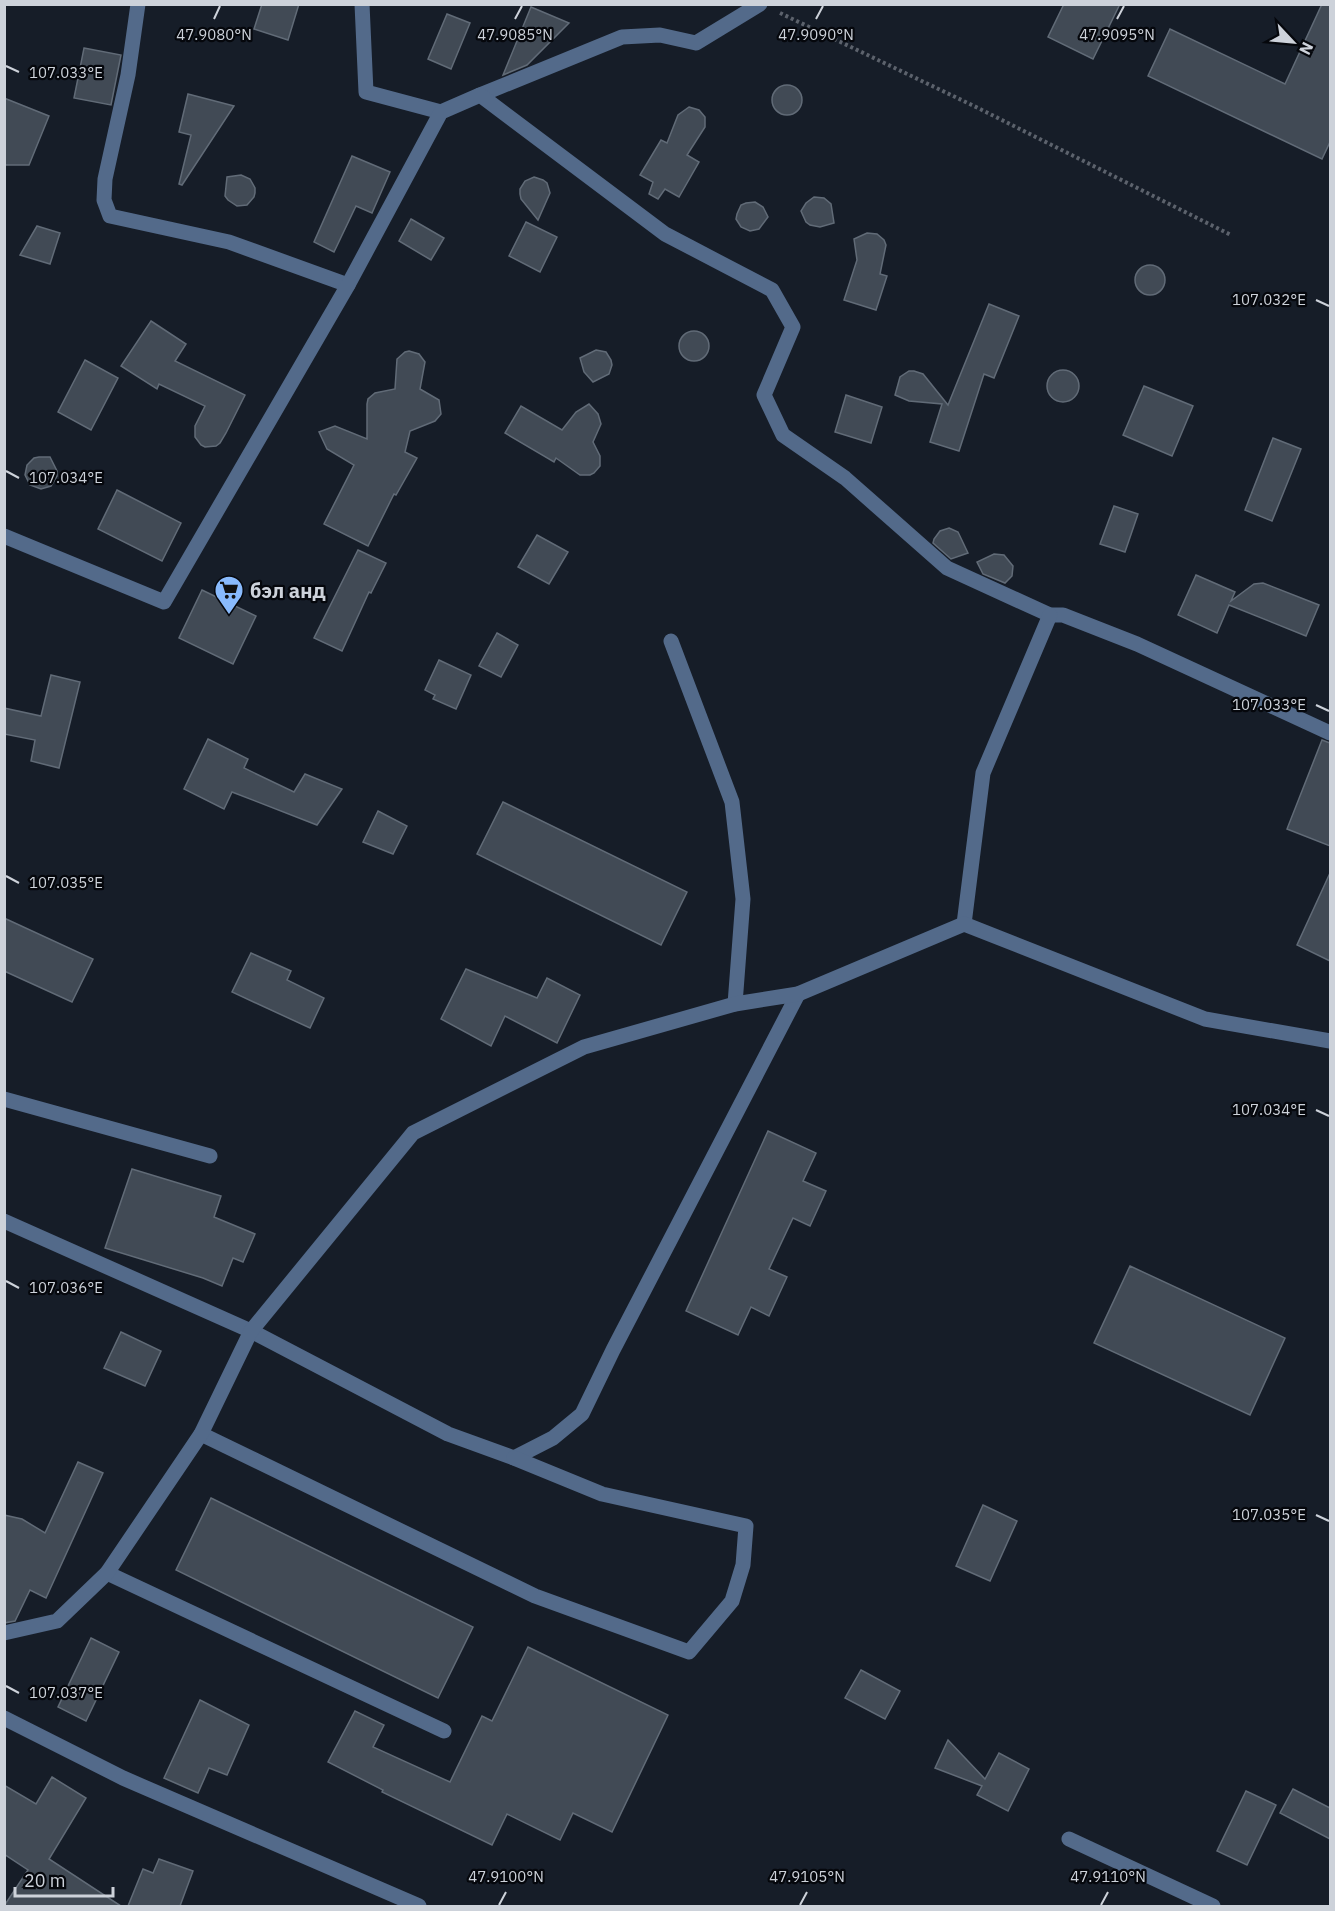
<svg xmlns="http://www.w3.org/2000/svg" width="1335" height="1911" font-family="'IBM Plex Sans',sans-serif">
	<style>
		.building { fill: #414a55; stroke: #616b77; stroke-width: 1.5 }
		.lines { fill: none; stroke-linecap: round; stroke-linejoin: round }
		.path { stroke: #5c626c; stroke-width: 4; stroke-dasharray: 3 3; stroke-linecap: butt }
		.minor { stroke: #536a8a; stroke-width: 15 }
		.ticks { fill: none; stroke: #cdd2da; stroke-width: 2 }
		.labels { text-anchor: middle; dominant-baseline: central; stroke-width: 4.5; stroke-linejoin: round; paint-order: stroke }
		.poi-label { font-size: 20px; font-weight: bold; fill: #cdd2da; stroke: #05070c; text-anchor: start }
		.ticks-label { font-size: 15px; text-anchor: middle; fill: #cdd2da; stroke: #05070c; stroke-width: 4.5; stroke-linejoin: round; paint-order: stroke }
	</style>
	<rect width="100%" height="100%" fill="#161d28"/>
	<g class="building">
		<path d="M 262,4 L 299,4 L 288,40 L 254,29 Z"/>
		<path d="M 1064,4 L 1120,4 L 1093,59 L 1048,37 Z"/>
		<path d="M 1322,4 L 1330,4 L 1330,142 L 1322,159 L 1148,76 L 1170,29 L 1285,84 Z"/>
		<path d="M 531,7 L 569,23 L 527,65 L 503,75 Z"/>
		<path d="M 447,14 L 470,23 L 451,69 L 428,59 Z"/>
		<path d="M 84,48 L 121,55 L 111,105 L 74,98 Z"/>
		<circle cx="787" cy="100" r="15"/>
		<path d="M 188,94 L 234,106 L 182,185 L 179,184 L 191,135 L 179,132 Z"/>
		<path d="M 4,98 L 49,116 L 29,165 L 4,165 Z"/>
		<path d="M 689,107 L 699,110 L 705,117 L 705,127 L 687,155 L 699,162 L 679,197 L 665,189 L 658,199 L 649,194 L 653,182 L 640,175 L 661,140 L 667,143 L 678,115 Z"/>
		<path d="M 352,156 L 390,172 L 372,213 L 356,206 L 334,252 L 314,242 Z"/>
		<path d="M 241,175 L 250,179 L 255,188 L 255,193 L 254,197 L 247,205 L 237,206 L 228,200 L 225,196 L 227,177 Z"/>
		<path d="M 534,177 L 543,180 L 547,183 L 550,193 L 538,220 L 521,199 L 520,194 L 520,189 L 525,181 Z"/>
		<path d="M 814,197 L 824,198 L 831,204 L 834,223 L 820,227 L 810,225 L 806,222 L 801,211 L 806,203 Z"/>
		<path d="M 755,202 L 763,207 L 768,217 L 759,229 L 750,231 L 741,227 L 736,219 L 737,214 L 741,205 L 746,203 Z"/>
		<path d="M 411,219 L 444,238 L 431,260 L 399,241 Z"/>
		<path d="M 526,222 L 557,237 L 540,272 L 509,256 Z"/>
		<path d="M 37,226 L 60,233 L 50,264 L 20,255 Z"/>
		<path d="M 867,233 L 877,234 L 884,240 L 886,245 L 880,274 L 887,276 L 876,310 L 844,300 L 857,260 L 854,239 Z"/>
		<circle cx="1150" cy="280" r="15"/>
		<path d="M 989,304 L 1019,316 L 994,378 L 984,374 L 959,451 L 930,442 L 942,404 L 909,401 L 895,395 L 900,377 L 909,371 L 914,371 L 923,374 L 948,405 Z"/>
		<path d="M 151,321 L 186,344 L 175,361 L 245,395 L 226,433 L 220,443 L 216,446 L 205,447 L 201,445 L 195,437 L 195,426 L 205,406 L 159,384 L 157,389 L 121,366 Z"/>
		<circle cx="694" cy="346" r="15"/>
		<path d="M 596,350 L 606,352 L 611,360 L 612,365 L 609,374 L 593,382 L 584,372 L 580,358 Z"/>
		<path d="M 409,351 L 419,354 L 425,362 L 420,389 L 439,400 L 441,414 L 435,421 L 410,431 L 405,452 L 417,458 L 396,495 L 394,494 L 368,546 L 324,524 L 354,465 L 327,449 L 319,432 L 335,426 L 367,439 L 367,404 L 368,399 L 375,393 L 395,389 L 397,359 L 405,352 Z"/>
		<path d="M 85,360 L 118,378 L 91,430 L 58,412 Z"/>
		<circle cx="1063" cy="386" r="16"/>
		<path d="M 1144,386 L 1193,406 L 1172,456 L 1123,435 Z"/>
		<path d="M 846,395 L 882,407 L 871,443 L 835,432 Z"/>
		<path d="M 589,404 L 598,414 L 601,424 L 593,442 L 600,456 L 600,466 L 594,473 L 590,475 L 580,475 L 556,458 L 554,462 L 505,433 L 521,406 L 562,430 L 576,412 Z"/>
		<path d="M 1273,438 L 1301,449 L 1272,521 L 1245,510 Z"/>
		<path d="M 39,457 L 50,457 L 57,471 L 57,476 L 51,486 L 41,489 L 30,485 L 25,475 L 27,465 L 34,458 Z"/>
		<path d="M 117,490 L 181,523 L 162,561 L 98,529 Z"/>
		<path d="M 1114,506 L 1138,514 L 1125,552 L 1100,544 Z"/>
		<path d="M 949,528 L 958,532 L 968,553 L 951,559 L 933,543 L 934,539 L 940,531 Z"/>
		<path d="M 537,535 L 568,552 L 549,584 L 518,567 Z"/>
		<path d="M 358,550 L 386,563 L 371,593 L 369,592 L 342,651 L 314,638 Z"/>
		<path d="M 994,554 L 1004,555 L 1013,566 L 1012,576 L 1005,583 L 983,574 L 977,562 Z"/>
		<path d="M 1196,575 L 1235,592 L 1231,601 L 1254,584 L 1263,583 L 1319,605 L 1306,636 L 1229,605 L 1217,633 L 1178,615 Z"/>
		<path d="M 202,590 L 256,616 L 233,664 L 179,638 Z"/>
		<path d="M 497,633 L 518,645 L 501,677 L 479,666 Z"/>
		<path d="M 439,660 L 471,675 L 456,709 L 433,699 L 435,695 L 425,690 Z"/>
		<path d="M 51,675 L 80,682 L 59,768 L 31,761 L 35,740 L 4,734 L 4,708 L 41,716 Z"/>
		<path d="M 208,739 L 248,759 L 244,768 L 294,792 L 305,774 L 342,789 L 317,825 L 232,792 L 224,809 L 184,789 Z"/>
		<path d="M 1322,740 L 1330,743 L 1330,846 L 1287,829 Z"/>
		<path d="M 503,802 L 687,892 L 661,945 L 477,854 Z"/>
		<path d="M 378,811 L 407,826 L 393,854 L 363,842 Z"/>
		<path d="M 1330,873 L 1330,961 L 1297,945 Z"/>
		<path d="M 4,918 L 93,959 L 72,1002 L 4,971 Z"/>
		<path d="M 251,953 L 291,971 L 287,980 L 324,998 L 310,1028 L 232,992 Z"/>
		<path d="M 466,969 L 537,998 L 547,978 L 580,995 L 557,1043 L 505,1016 L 491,1046 L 441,1019 Z"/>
		<path d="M 768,1131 L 816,1153 L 803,1181 L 826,1191 L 810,1226 L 793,1218 L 769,1269 L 787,1277 L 769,1316 L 751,1307 L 738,1335 L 686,1311 Z"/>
		<path d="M 132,1169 L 221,1196 L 214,1217 L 255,1234 L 243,1262 L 233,1258 L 222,1286 L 203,1278 L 105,1248 Z"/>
		<path d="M 1130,1266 L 1285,1338 L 1250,1415 L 1094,1343 Z"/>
		<path d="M 121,1332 L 161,1351 L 145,1386 L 104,1368 Z"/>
		<path d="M 78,1462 L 103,1473 L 46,1598 L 30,1590 L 15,1621 L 4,1623 L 4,1515 L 22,1519 L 45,1533 Z"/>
		<path d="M 211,1498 L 473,1627 L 438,1698 L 176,1570 Z"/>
		<path d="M 983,1505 L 1017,1521 L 990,1581 L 956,1566 Z"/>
		<path d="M 91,1638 L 119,1652 L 86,1721 L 58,1707 Z"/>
		<path d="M 528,1647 L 668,1715 L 612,1832 L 573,1813 L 560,1840 L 507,1814 L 492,1845 L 382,1792 L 383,1790 L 328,1762 L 355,1711 L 384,1725 L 373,1747 L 450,1782 L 482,1716 L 492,1721 Z"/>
		<path d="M 861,1670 L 900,1691 L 885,1719 L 845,1698 Z"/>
		<path d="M 200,1700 L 249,1725 L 227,1775 L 209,1768 L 198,1793 L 164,1778 Z"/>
		<path d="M 948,1740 L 985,1779 L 999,1753 L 1029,1769 L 1008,1811 L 977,1795 L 982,1786 L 935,1768 Z"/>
		<path d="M 52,1777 L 86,1798 L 49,1859 L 121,1906 L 4,1906 L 28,1870 L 4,1854 L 4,1785 L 36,1804 Z"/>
		<path d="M 1293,1789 L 1330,1808 L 1330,1839 L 1280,1813 Z"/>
		<path d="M 1246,1791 L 1276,1805 L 1247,1865 L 1217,1851 Z"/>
		<path d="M 159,1859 L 193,1871 L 180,1906 L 128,1906 L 143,1869 L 153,1873 Z"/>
	</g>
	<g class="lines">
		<path class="path" d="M 780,13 L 974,106 L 1231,235"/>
		<g class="minor">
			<path d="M 138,4 L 128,75 L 105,179 L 104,200 L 110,216 L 229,242 L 348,285"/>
			<path d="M 362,4 L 366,92 L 441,112"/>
			<path d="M 480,95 L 622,37 L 660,35 L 696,43 L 760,4"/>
			<path d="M 4,536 L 164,602 L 348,285 L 441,112 L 480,95 L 665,234 L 772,290 L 793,327 L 764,395 L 783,435 L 845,478 L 947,568 L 1050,615 L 1063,615 L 1137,644 L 1330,733"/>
			<path d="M 671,641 L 732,802 L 743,899 L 735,1004"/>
			<path d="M 964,924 L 983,773 L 1050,615"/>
			<path d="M 4,1099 L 210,1156"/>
			<path d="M 4,1221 L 251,1331 L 448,1434 L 514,1458 L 553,1438 L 582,1414 L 613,1350 L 798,994"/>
			<path d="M 201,1434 L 535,1596 L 689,1652 L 732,1601 L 743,1565 L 746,1526 L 602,1494 L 514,1458"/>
			<path d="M 107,1573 L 444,1731"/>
			<path d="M 4,1633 L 57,1621 L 107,1573 L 201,1434 L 251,1331 L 413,1133 L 584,1047 L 735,1004 L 798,994 L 964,924 L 1205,1019 L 1330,1041"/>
			<path d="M 4,1718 L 123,1778 L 419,1906"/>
			<path d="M 1069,1839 L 1213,1906"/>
		</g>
	</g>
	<path class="ticks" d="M 214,19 L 220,6M 515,19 L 522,6M 816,19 L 823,6M 1117,19 L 1124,6M 6,66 L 19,72M 1316,300 L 1329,306M 6,471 L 19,478M 1316,705 L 1329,711M 6,876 L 19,883M 1316,1110 L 1329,1116M 6,1281 L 19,1288M 1316,1515 L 1329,1521M 6,1686 L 19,1693M 499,1905 L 506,1892M 800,1905 L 807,1892M 1101,1905 L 1108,1892"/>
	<defs>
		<g id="supermarket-pin" transform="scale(1.5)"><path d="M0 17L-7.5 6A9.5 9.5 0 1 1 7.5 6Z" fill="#89bafc" stroke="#05070c"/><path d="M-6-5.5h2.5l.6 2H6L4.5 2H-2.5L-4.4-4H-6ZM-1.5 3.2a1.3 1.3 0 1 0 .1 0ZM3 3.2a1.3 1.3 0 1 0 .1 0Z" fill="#111"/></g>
	</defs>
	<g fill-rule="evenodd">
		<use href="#supermarket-pin" x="229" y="590"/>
	</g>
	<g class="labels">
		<g class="poi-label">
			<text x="250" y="590">бэл анд</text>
		</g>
	</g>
	<g class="ticks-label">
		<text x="214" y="40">47.9080°N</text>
		<text x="515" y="40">47.9085°N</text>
		<text x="816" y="40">47.9090°N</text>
		<text x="1117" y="40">47.9095°N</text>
		<text x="66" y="78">107.033°E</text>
		<text x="1269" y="305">107.032°E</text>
		<text x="66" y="483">107.034°E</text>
		<text x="1269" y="710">107.033°E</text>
		<text x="66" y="888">107.035°E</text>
		<text x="1269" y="1115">107.034°E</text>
		<text x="66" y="1293">107.036°E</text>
		<text x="1269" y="1520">107.035°E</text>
		<text x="66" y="1698">107.037°E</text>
		<text x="506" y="1882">47.9100°N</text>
		<text x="807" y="1882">47.9105°N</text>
		<text x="1108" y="1882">47.9110°N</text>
	</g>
	<rect width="1335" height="1911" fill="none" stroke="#cdd2da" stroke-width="12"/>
	<g transform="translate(1293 42) rotate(116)" stroke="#05070c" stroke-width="4.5" paint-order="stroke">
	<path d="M0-4.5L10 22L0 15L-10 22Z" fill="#cdd2da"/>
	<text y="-9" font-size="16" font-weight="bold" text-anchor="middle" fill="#cdd2da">N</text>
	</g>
	<path d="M15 1887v9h98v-9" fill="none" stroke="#cdd2da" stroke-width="3"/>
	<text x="24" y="1887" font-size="18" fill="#cdd2da" stroke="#05070c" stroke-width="4.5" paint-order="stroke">20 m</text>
</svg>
